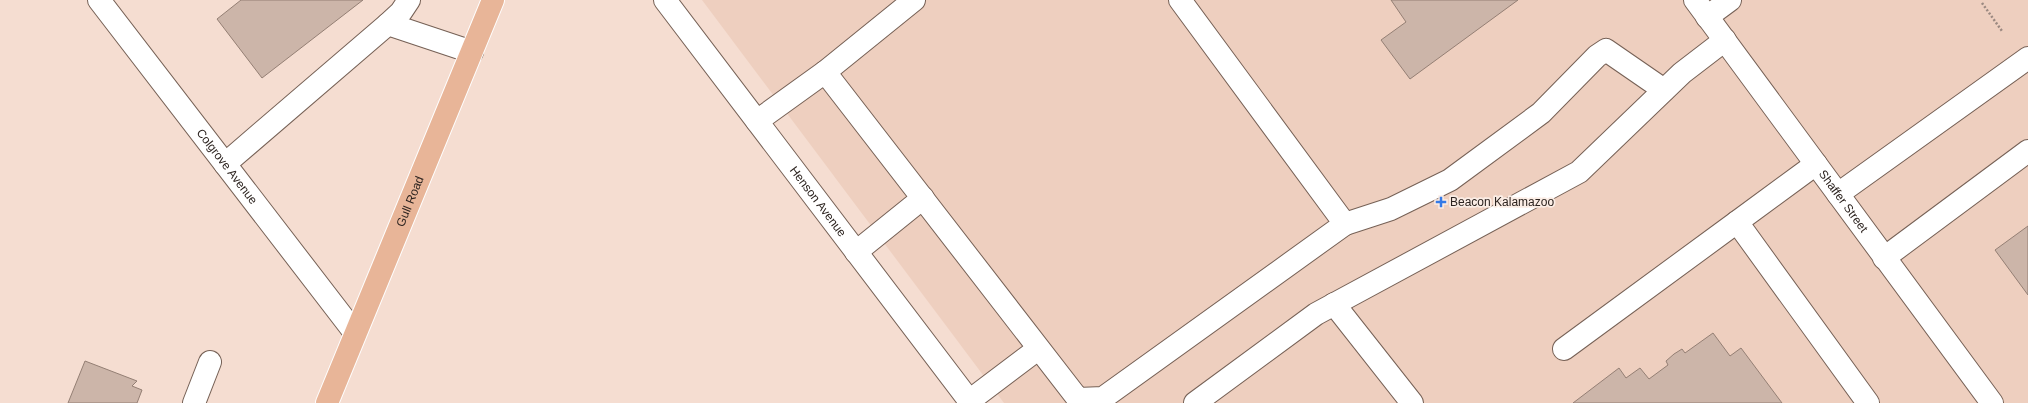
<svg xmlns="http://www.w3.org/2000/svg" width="2028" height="403" font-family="Helvetica,sans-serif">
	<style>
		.built { fill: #eecfbf }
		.building { fill: #ccb5a9; stroke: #947f74 }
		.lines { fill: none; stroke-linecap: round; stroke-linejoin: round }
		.minor-casing { stroke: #766156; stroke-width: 24 }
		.major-casing { stroke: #fff; stroke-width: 24 }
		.path { stroke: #9b8981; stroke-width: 2.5; stroke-dasharray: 2 2; stroke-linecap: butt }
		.minor { stroke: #fff; stroke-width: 22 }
		.major { stroke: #e8b598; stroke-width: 22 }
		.poi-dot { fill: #347ae7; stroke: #fbede5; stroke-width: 1.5 }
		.labels { text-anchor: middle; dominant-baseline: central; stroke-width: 3.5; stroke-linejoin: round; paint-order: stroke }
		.street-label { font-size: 12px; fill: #2c231f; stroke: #fbede5 }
		.poi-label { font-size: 12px; fill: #2c231f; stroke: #fbede5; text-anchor: start }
	</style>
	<rect width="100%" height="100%" fill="#f5ddd1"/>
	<path class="built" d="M 702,0 L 2028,0 L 2028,403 L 1004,403 Z"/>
	<g class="building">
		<path d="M 241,0 L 363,0 L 262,78 L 217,19 Z"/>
		<path d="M 1391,0 L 1518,0 L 1410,79 L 1381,40 L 1406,22 Z"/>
		<path d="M 2028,226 L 2028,295 L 1995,250 Z"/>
		<path d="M 1713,333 L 1730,356 L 1741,348 L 1782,403 L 1573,403 L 1619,368 L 1626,378 L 1640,368 L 1649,379 L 1668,365 L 1666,361 L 1674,354 L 1682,349 L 1685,353 Z"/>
		<path d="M 85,361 L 137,381 L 132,386 L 142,390 L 137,403 L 68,403 Z"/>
	</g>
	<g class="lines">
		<g class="minor-casing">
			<g id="minor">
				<path id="s1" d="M 99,0 L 355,333"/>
				<path id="s2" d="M 665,0 L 971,403"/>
				<path d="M 914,0 L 825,72 L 1078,399 L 1103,398 L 1345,224 L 1180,0"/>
				<path id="s3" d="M 1695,0 L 1992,403"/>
				<path d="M 1707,17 L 1730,0"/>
				<path d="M 388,24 L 401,12 L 409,0"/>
				<path d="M 757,121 L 825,72"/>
				<path d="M 225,164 L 388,24 L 472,52"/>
				<path d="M 1816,164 L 1737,222 L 1868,403"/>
				<path d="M 1838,194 L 2028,58"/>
				<path d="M 1345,224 L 1391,209 L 1450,180 L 1541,113 L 1597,56 L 1606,50 L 1664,90"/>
				<path d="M 856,252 L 923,198"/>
				<path d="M 1884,258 L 2028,151"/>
				<path d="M 1334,304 L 1412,403"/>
				<path d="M 1564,349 L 1737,222"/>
				<path d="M 969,401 L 1038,349"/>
				<path d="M 194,403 L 210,362"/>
				<path d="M 1195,403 L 1316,314 L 1579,172 L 1682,73 L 1725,40"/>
			</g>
		</g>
		<g class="major-casing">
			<g id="major">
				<path id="s4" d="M 327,403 L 493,0"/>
			</g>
		</g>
		<path class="path" d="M 1982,3 L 2002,31"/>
		<use href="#minor" class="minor"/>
		<use href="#major" class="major"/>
	</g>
	<path class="poi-dot" d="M1439 196h4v4h4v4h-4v4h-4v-4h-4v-4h4z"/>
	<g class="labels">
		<g class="street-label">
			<text stroke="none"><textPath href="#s1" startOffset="210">Colgrove Avenue</textPath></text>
			<text stroke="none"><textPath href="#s4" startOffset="218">Gull Road</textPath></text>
			<text stroke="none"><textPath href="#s2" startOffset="253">Henson Avenue</textPath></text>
			<text stroke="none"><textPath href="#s3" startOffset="250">Shaffer Street</textPath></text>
		</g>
		<g class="poi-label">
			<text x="1450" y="202">Beacon Kalamazoo</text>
		</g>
	</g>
</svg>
